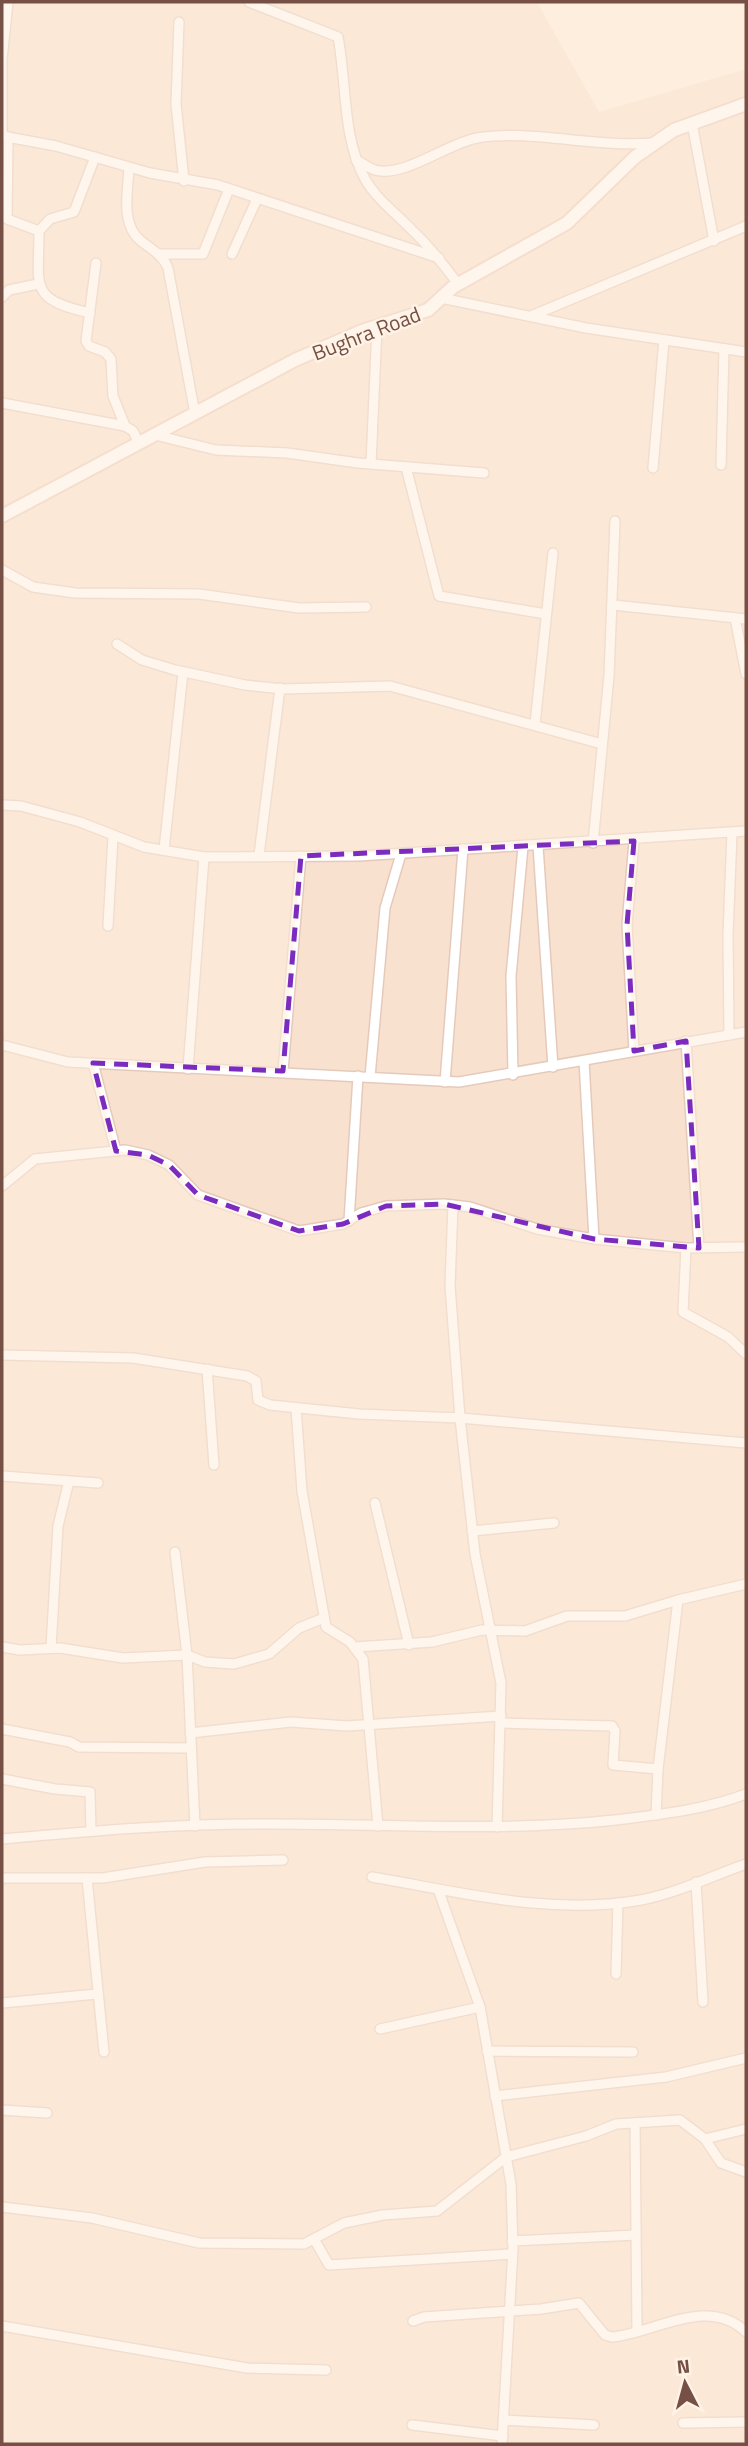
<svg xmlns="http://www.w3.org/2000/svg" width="748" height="2446" font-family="'Titillium Web',sans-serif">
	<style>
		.residential { fill: #f9e1cf }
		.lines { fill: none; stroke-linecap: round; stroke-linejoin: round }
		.street-casing { stroke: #e5cabc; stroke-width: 12 }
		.secondary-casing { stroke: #ebcab9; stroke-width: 16 }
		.street { stroke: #fff; stroke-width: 9 }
		.secondary { stroke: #fff; stroke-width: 12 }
		.marked { fill: none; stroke: #7b2cbf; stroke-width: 5; stroke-dasharray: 14 9; stroke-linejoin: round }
		.labels { text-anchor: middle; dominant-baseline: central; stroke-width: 5; stroke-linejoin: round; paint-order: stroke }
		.street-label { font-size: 21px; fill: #765044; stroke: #fff2e6 }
	</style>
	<rect width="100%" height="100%" fill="#feeede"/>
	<path class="residential" d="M 2,2 L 537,2 L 599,112 L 746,69 L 746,2444 L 2,2444 Z"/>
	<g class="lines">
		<g class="street-casing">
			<g id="street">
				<path d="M 249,2 L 338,37 C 347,84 342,137 365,179 C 377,200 397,214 413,231 C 430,247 444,265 458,284"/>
				<path d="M 179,22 L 176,104 L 184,181"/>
				<path d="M 692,123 L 714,241"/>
				<path d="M 2,136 L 56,146 L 150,173 L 218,185 L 439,258"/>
				<path d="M 2,136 L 2,59 L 8,2"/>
				<path d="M 8,137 L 7,219 L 39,231"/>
				<path d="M 356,160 C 362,163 369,168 375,170 C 404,178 448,143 477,138 C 530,129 596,148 653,143"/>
				<path d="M 129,168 C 128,192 120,224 141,241 C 151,249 163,255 168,268 L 195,414"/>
				<path d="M 158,254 L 203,254 L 229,189"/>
				<path d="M 232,254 L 257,199"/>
				<path d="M 96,263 L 86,341 L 89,346 L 105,352 L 111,359 L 113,396 L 125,426"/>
				<path d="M 2,297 L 9,290 L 38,284"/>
				<path d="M 441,298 L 586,328 L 746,352"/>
				<path d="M 90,313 C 28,299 39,287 39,231 L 50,219 L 74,212 L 95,157"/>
				<path d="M 531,316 L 746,226"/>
				<path d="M 2,403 L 125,426 L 133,431 L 139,443"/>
				<path d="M 155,435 L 216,450 L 287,453 L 358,463 L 484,473"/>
				<path d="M 371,464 L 377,327"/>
				<path d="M 721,465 L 724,349"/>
				<path d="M 406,467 L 439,596 L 546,614"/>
				<path d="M 653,468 L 664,340"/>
				<path d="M 2,570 L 33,587 L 75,593 L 199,594 L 299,608 L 366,607"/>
				<path d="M 613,605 L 746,619"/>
				<path d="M 735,618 L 746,674"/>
				<path d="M 117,644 L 142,660 L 175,670 L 245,685 L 283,689 L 390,686 L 602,744"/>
				<path d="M 535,724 L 553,553"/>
				<path d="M 2,805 L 21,806 L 80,822 L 144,847 L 204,857 L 359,856 L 746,831"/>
				<path d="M 634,841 L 627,925 L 634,1051"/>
				<path d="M 593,843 L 609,676 L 615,521"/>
				<path d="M 538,846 L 553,1067"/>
				<path d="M 164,850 L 183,672"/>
				<path d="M 259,855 L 280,688"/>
				<path d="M 108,926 L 113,837"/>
				<path d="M 729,1035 L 728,935 L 732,833"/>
				<path d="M 686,1041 L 699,1248"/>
				<path d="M 2,1045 L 68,1062 L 459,1082 L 746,1032"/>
				<path d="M 584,1061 L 594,1239"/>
				<path d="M 93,1063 L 116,1151"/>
				<path d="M 188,1069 L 204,857"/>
				<path d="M 283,1071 L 301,856"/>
				<path d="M 513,1075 L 511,976 L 523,847"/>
				<path d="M 370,1077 L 385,908 L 401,854"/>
				<path d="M 445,1082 L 463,849"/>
				<path d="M 2,1186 L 35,1159 L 125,1150 L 148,1155 L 169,1165 L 198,1195 L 299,1231 L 343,1224 L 361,1213 L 386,1206 L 444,1204 L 470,1207 L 537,1229 L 594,1239 L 686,1248 L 746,1247"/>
				<path d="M 453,1205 L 450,1286 L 460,1418 L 475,1554 L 501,1683 L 497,1827"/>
				<path d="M 349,1221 L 358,1076"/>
				<path d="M 686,1248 L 683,1312 L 728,1337 L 746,1354"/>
				<path d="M 2,1355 L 133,1358 L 247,1376 L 256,1381 L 258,1400 L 270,1405 L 359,1414 L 460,1418 L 746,1443"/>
				<path d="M 207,1369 L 214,1465"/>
				<path d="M 296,1408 L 302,1491 L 326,1627 L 350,1642 L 363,1659 L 378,1826"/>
				<path d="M 2,1476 L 98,1483"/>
				<path d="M 375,1503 L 409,1645"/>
				<path d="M 472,1531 L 554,1523"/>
				<path d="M 175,1552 L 187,1655 L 195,1826"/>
				<path d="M 2,1647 L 20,1650 L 60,1648 L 123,1658 L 187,1655 L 205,1662 L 234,1664 L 269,1654 L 299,1628 L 324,1618"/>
				<path d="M 355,1647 L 432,1642 L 482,1630 L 525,1631 L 567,1616 L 625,1616 L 678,1600"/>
				<path d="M 51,1648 L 58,1526 L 69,1481"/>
				<path d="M 501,1723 L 612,1726 L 615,1731 L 613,1765 L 658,1769"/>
				<path d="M 2,1729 L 70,1742 L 79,1747 L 190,1748"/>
				<path d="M 190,1733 L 291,1722 L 347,1726 L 501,1716"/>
				<path d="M 2,1779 L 55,1789 L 90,1792 L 91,1831"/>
				<path d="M 656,1815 L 658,1769 L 678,1600 L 746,1584"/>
				<path d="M 2,1839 C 91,1831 182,1823 272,1824 C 392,1824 512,1833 632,1818 C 671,1813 709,1808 746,1794"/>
				<path d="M 372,1877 C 460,1892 550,1916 641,1900 C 677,1893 712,1876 746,1864"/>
				<path d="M 2,1878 L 103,1878 L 205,1862 L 283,1860"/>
				<path d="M 87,1878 L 104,2052"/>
				<path d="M 696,1882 L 703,2002"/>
				<path d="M 438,1889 L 480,2007 L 511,2184 L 513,2249 L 502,2444"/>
				<path d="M 616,1974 L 618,1903"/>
				<path d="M 2,2003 L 97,1994"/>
				<path d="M 380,2029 L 480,2007"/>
				<path d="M 487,2051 L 633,2052"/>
				<path d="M 495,2096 L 666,2077 L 746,2058"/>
				<path d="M 2,2110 L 47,2113"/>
				<path d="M 635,2123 L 637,2330"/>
				<path d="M 705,2139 L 746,2129"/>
				<path d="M 2,2207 L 92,2218 L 199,2243 L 304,2244 L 344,2223 L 383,2215 L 437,2211 L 506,2157 L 586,2136 L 616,2124 L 680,2120 L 705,2139 L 721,2163 L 746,2172"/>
				<path d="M 314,2239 L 329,2265 L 512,2254"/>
				<path d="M 512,2241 L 636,2235"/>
				<path d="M 413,2321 L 424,2317 L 541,2309 L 579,2303 L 605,2335 L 612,2337 C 655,2333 708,2295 746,2332"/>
				<path d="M 2,2326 L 247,2368 L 326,2370"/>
				<path d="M 503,2420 L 594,2425"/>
				<path d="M 683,2423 L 746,2422"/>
				<path d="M 412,2425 L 503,2436"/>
			</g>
		</g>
		<g class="secondary-casing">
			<path id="secondary" d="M 2,516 L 295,360 L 362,331 L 428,310 L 453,287 L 567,223 L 635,157 L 674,130 L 746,104"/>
		</g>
		<use href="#street" class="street"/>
		<use href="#secondary" class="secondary"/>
	</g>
	<path d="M0 0H748V2446H0ZM 634,841 L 627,925 L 634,1051 L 686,1041 L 699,1248 L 594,1239 L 444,1204 L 386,1206 L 343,1224 L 299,1231 L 198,1195 L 169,1165 L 148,1155 L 116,1151 L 93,1063 L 283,1071 L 301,856 Z" fill="#feeede" fill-opacity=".55" fill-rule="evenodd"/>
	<path class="marked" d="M 634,841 L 627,925 L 634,1051 L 686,1041 L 699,1248 L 594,1239 L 444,1204 L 386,1206 L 343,1224 L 299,1231 L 198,1195 L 169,1165 L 148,1155 L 116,1151 L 93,1063 L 283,1071 L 301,856 Z"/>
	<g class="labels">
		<g class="street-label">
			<text transform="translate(366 333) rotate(-21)">Bughra Road</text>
		</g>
	</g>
	<rect width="748" height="2446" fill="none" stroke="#765044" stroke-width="7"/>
	<g transform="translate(685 2383) rotate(354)" stroke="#fff2e6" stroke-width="5" paint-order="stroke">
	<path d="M0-5L12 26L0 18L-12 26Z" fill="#765044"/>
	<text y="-10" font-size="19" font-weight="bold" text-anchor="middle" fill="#765044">N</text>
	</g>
</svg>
